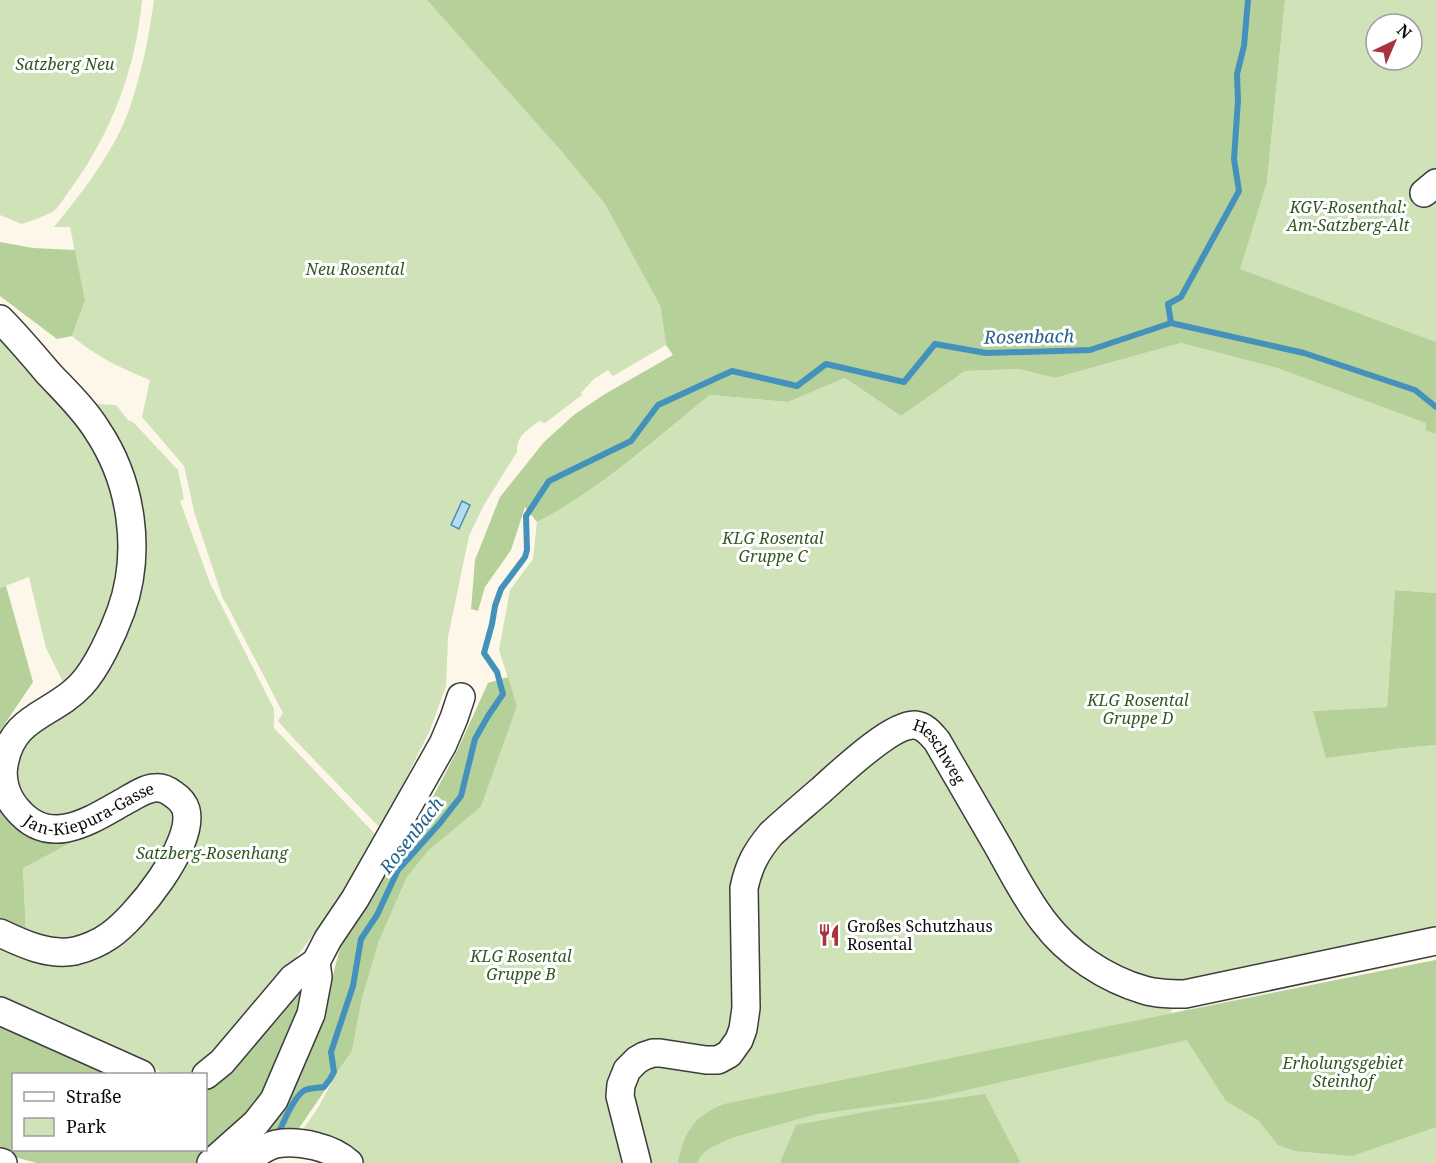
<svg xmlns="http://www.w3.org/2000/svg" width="1436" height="1163" font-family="'Noto Serif',serif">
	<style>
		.green { fill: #d0e2b7; fill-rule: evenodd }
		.forest { fill: #b5d099 }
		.water { fill: #b4dbee; stroke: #4492bc; stroke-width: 1.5 }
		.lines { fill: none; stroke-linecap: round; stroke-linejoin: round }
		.stream { stroke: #4492bc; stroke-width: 6 }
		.minor-casing { stroke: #3d3d3d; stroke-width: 30 }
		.minor { stroke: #fff; stroke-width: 27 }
		.labels { text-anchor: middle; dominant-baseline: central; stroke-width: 6; stroke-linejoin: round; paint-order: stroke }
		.park-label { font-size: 16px; font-style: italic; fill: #315823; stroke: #fff }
		.street-label { font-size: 16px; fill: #0a0a0a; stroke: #fff }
		.poi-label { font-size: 16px; fill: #0a0a0a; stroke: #fff; text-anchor: start }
		.water-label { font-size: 18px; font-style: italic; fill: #23638b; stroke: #fff }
	</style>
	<rect width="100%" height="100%" fill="#fcf7e9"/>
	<g class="green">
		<path d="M 0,0 L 142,0 C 136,67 112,132 72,187 C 66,194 60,207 52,212 C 43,217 32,220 22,224 L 0,215 Z"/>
		<path d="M 154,0 L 427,0 L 562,152 L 605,204 L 662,307 L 666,345 L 613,376 L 608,370 L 594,379 L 581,393 L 582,395 L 545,423 L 539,421 C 527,431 516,436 517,452 L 484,505 L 469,536 L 448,637 L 446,686 L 430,730 L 381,829 L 295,740 L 278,721 L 283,713 L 227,605 L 223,599 L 195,515 L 184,466 L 142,417 L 150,380 C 120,368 97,357 72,336 L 85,300 L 70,227 L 54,227 C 82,193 116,149 130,107 C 142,72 149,36 154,0 Z"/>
		<path d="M 1285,0 L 1436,0 L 1436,342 L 1239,269 L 1267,182 ZM 1376,24 L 1412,24 L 1412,60 L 1376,60 Z"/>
		<path d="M 0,329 L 65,402 L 116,405 L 129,421 L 133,422 L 178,470 L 184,499 L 180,501 L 210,583 L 274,709 L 274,728 L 376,835 L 341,899 L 291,964 L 217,1052 L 194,1072 L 183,1074 L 172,1074 L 161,1072 L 0,999 L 0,941 L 26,934 L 23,868 L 54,818 L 33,807 L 20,792 L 14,775 L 23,743 L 74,704 L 46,648 L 29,577 L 0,588 Z"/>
		<path d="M 1181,343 L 1277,368 L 1427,423 L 1426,431 L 1436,434 L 1436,593 L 1395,590 L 1387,707 L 1313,711 L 1394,749 L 1436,745 L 1436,933 L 1178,985 L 1171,1013 L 1436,960 L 1436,1163 L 361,1163 L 301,1132 L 318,1108 L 334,1078 L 352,1051 L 362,998 L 379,941 L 407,877 L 429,850 L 481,807 L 517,706 L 499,650 L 510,590 L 533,559 L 537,522 C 601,489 655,440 710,395 L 788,402 L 845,378 L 901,416 L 965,371 L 1019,369 L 1055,378 Z"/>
	</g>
	<g class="forest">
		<path d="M 427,0 L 1285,0 L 1267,182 L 1240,269 L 1436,342 L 1436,434 L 1426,431 L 1426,423 L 1277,368 L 1181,343 L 1055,378 L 1019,369 L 965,371 L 901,416 L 845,378 L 788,402 L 710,395 C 654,440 601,489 537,522 L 525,507 L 511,550 L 485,587 L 478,611 L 471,609 L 475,560 L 500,497 L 544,442 L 575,414 L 605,394 L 673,355 L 666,345 L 661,307 L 605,204 L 562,152 Z"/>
		<path d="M 0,242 L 33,248 L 75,250 L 85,300 L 72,336 L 57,339 L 0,296 Z"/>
		<path d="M 6,586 L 33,682 L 0,731 L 0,588 Z"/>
		<path d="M 1395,590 L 1436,593 L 1436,745 L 1394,749 L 1326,758 L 1313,711 L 1387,707 Z"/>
		<path d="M 508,677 L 517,706 L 481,807 L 429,850 L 407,877 L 379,941 L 362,998 L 352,1051 L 297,1131 L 254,1146 L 322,1016 L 342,941 L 415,818 L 426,810 L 458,749 L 488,683 Z"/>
		<path d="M 0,800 L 83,836 L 23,868 L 26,934 L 0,923 Z"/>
		<path d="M 1436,960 L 1436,1127 L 1352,1156 L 1295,1151 L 1278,1145 L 1258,1120 L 1226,1101 L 1187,1040 L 927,1099 L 817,1114 L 731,1138 L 708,1149 L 700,1157 L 697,1163 L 678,1163 C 684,1132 694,1116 724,1104 Z"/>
		<path d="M 299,990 L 303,991 L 293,1039 L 245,1126 L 197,1163 L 37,1163 L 0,1153 L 0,1021 L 123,1074 L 14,1074 L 14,1150 L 206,1150 L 206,1085 Z"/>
		<path d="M 985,1094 L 1020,1162 L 1019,1163 L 780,1163 L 796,1125 L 876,1110 Z"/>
	</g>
	<path class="water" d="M 462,501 L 470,505 L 459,529 L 451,525 Z"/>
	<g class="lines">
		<g class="stream">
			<path d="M 1171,323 L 1168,304 L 1181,297 L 1239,191 L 1234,159 L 1238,100 L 1237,74 L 1244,46 L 1248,0"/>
			<path d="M 277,1136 C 283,1124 293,1097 305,1090 C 310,1088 318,1088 324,1087 L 330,1079 L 334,1072 L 331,1052 L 353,986 L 361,939 L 377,915 L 398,870 L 440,823 L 461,796 L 475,739 L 488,716 L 503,694 L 497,672 L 484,653 L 492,624 L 495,606 L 501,589 L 525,557 L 527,550 L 526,516 L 549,481 L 631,441 L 658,405 L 732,371 L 797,386 L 826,364 L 904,382 L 935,344 L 986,353 L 1090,350 L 1171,323 L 1304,353 L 1415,390 L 1436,407"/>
		</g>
		<g class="minor-casing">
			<g id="minor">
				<path d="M 1424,193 L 1436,183"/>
				<path id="s1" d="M 0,319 C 17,336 33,355 49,374 C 66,392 84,409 97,430 C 132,482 142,552 121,611 C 113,633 97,668 81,685 C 52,716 12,715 4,765 C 1,781 7,798 17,809 C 50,849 91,820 125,801 C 134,796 144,789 154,788 C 161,787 168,790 173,794 C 179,798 184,803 186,810 C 195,844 136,918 109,936 C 99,943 87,948 75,951 C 49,956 23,944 0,933"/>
				<path d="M 0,1011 L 141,1074"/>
				<path d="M 206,1075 L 222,1062 L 293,978 L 316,962 L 328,939 L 355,899 L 443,744 L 454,718 L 461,697"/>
				<path d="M 0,1162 L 3,1163"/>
				<path d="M 211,1163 L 256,1123 L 274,1100 L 311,1014 L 318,977 L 316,962"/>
				<path d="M 243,1163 C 253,1156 264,1147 276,1144 C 299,1140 332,1147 349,1163"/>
				<path id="s2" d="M 637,1163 L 620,1096 L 621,1085 L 627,1070 L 637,1060 L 644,1056 L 653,1053 L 660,1053 L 706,1060 L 718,1060 L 729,1054 L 739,1040 L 743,1029 L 746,1008 L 744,888 C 749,865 756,852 771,834 C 787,819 804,805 820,791 C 837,776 892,723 915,725 C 925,726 931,734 937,741 C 958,777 978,812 999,848 C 1013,873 1026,899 1044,922 C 1068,954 1106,979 1144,990 C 1157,994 1171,994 1185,994 L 1436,941"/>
			</g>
		</g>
		<use href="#minor" class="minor"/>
	</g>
	<defs>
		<g id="restaurant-bare" transform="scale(1.8)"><path d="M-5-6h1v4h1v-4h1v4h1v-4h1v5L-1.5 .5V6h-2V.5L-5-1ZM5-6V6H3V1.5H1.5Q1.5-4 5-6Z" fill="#a8343f" stroke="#fff" stroke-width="2.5" paint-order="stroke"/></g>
	</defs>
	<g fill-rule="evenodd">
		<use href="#restaurant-bare" x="829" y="935"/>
	</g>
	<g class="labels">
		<g class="park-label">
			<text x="65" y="64">Satzberg Neu</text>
			<text x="1348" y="207">KGV-Rosenthal:<tspan x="1348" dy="18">Am-Satzberg-Alt</tspan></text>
			<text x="355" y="269">Neu Rosental</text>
			<text x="773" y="538">KLG Rosental<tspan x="773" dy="18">Gruppe C</tspan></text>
			<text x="1138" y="700">KLG Rosental<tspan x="1138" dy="18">Gruppe D</tspan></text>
			<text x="212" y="853">Satzberg-Rosenhang</text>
			<text x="521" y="956">KLG Rosental<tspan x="521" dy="18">Gruppe B</tspan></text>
			<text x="1343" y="1063">Erholungsgebiet<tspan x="1343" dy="18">Steinhof</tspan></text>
		</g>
		<g class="street-label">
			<text stroke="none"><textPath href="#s2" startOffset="657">Heschweg</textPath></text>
			<text stroke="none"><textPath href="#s1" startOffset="666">Jan-Kiepura-Gasse</textPath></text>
		</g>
		<g class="poi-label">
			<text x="847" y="926">Großes Schutzhaus<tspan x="847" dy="18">Rosental</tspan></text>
		</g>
		<g class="water-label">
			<text transform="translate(1029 336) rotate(-1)">Rosenbach</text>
			<text transform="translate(411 835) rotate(-52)">Rosenbach</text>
		</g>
	</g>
	<rect x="12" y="1073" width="195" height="78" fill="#ffffff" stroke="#9d9d9d" stroke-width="1.5"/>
	<rect x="24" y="1092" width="30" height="9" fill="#ffffff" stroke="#9d9d9d" stroke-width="1.5"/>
	<text x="66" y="1103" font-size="18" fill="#0a0a0a">Straße</text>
	<rect x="24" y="1118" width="30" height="18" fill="#d0e2b7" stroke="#9d9d9d" stroke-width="1.5"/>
	<text x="66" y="1133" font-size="18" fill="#0a0a0a">Park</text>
	<g transform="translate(1394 42) rotate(44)"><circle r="28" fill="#ffffff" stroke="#9d9d9d" stroke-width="1.5"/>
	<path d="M0-4.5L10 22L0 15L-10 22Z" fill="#a8343f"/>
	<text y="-9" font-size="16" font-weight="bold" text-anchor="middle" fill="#0a0a0a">N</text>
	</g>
</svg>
